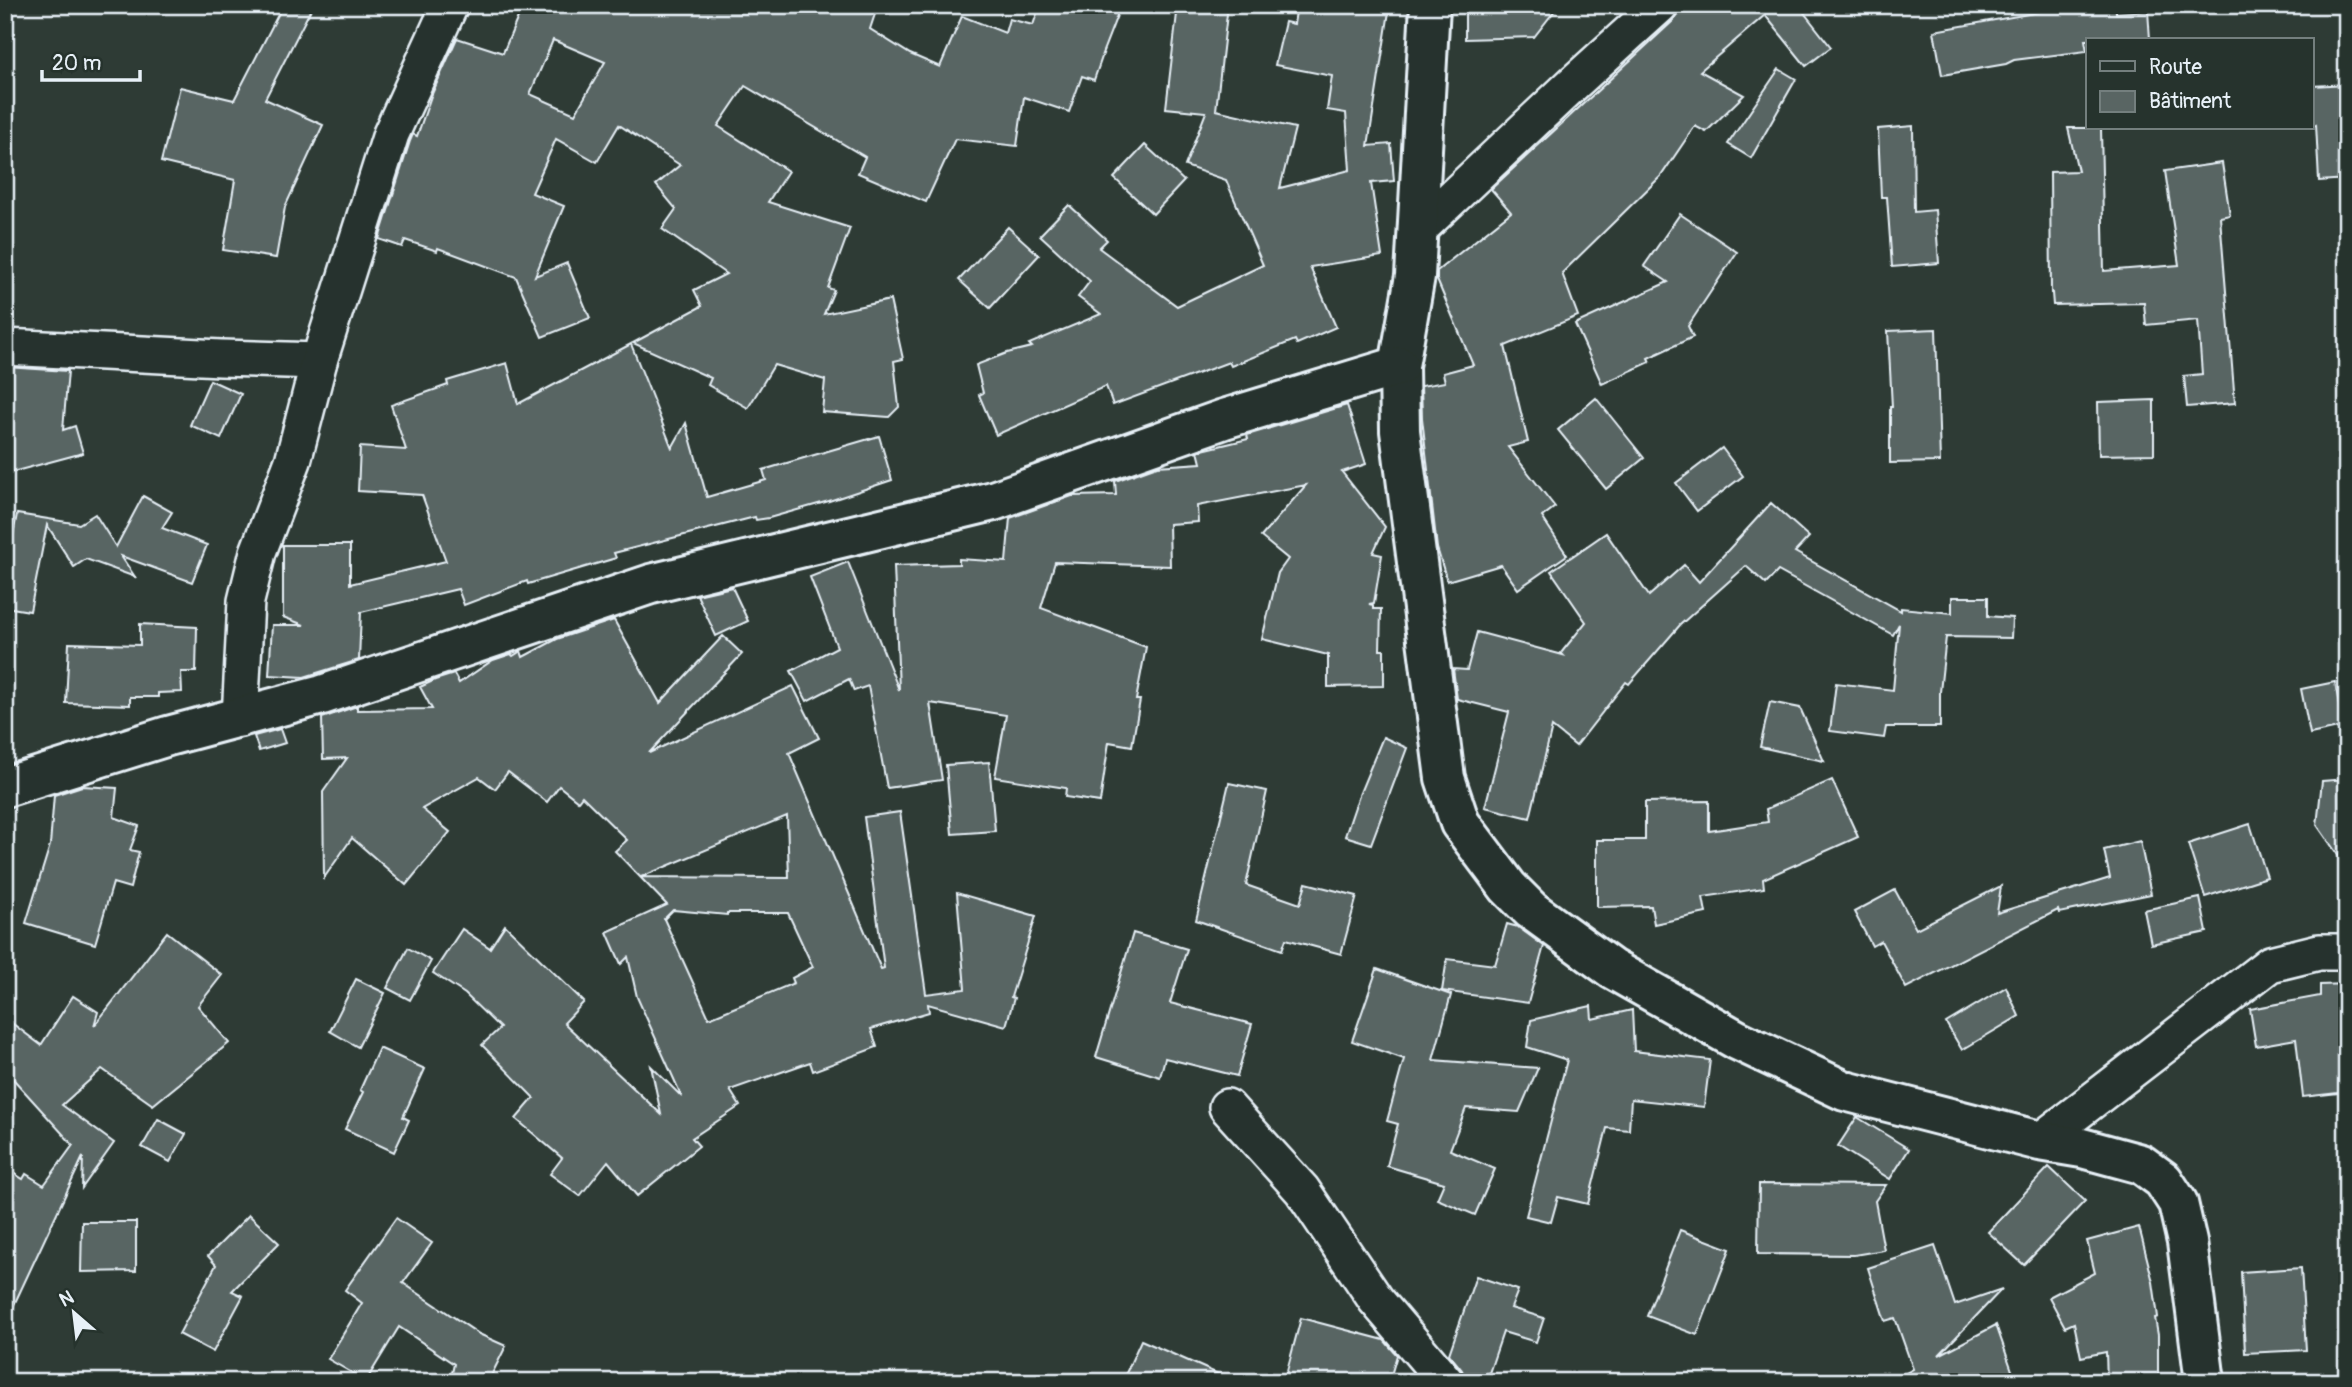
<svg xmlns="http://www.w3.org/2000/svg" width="2352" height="1387" font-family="Pangolin,sans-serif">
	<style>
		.building { fill: #596563; stroke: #e8f1f8; stroke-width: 2; fill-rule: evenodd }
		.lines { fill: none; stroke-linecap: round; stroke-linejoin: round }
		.street-casing { stroke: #e8f1f8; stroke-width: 40 }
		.secondary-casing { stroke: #e8f1f8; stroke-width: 44 }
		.street { stroke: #26332d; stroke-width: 35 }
		.secondary { stroke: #26332d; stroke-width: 38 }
	</style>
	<rect width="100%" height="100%" fill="#2e3b35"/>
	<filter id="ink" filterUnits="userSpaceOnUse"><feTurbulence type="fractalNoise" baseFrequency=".0143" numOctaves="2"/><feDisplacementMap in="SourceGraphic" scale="14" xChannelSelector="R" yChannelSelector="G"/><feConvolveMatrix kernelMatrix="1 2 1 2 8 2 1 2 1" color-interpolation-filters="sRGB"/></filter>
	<g filter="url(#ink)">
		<g class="building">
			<path d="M 283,5 L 313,5 L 265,99 L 323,125 L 285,207 L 276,258 L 223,250 L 235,180 L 161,162 L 180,87 L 234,100 Z"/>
			<path d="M 523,5 L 878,5 L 870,29 L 910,54 L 940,67 L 962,16 L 1005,33 L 1009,19 L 1033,25 L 1040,5 L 1121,5 L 1102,54 L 1103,54 L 1094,80 L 1082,76 L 1069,112 L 1024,97 L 1017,146 L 955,139 L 926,202 L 858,173 L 865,157 L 745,86 L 718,126 L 788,171 L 768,202 L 850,228 L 828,288 L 834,290 L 824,314 L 890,300 L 903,359 L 894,361 L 899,407 L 889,417 L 822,412 L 825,380 L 774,365 L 748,408 L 708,385 L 711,378 L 633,343 L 702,306 L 694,290 L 726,274 L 662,229 L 676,209 L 656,185 L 680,165 L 619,125 L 597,162 L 556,139 L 532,193 L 564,206 L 535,276 L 567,263 L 590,318 L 542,337 L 516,277 L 438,248 L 437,251 L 405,240 L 402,247 L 379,239 L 410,141 L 413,134 L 417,136 L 431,96 L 457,38 L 503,53 ZM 553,40 L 605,62 L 575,114 L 530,94 Z"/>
			<path d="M 1178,5 L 1228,5 L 1216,110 L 1295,128 L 1280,188 L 1350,170 L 1346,113 L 1327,110 L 1332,76 L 1275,65 L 1285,22 L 1294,24 L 1297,5 L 1390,5 L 1368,146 L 1391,144 L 1394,181 L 1371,183 L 1382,256 L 1310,267 L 1336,327 L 1297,344 L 1295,340 L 1231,366 L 1229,362 L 1113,405 L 1106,386 L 996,435 L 979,395 L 983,393 L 976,365 L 1007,353 L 1032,347 L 1029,344 L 1101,314 L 1078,297 L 1090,281 L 1040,235 L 1069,205 L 1107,240 L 1099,248 L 1177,306 L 1263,265 L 1226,180 L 1185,166 L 1206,112 L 1166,108 Z"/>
			<path d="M 1465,5 L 1559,5 L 1534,37 L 1465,39 Z"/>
			<path d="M 1680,5 L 1798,5 L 1831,47 L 1806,66 L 1765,15 L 1700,71 L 1744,95 L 1706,132 L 1695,126 L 1661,176 L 1562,273 L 1578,316 L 1505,346 L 1528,442 L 1508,447 L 1555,507 L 1542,517 L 1567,555 L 1518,589 L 1501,565 L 1447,581 L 1437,548 L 1422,418 L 1421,386 L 1445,382 L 1443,373 L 1473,365 L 1437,280 L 1437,271 L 1511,212 L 1491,189 L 1674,20 L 1679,12 Z"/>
			<path d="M 2073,6 L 2116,8 L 2116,13 L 2148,11 L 2150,39 L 2085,40 L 2087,51 L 2014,60 L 2006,64 L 1942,75 L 1934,31 Z"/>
			<path d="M 1779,69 L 1796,79 L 1751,158 L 1728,144 Z"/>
			<path d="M 2347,84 L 2347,179 L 2319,181 L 2316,124 L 2312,126 L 2312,86 Z"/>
			<path d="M 1913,126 L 1914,212 L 1935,210 L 1939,263 L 1892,267 L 1887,197 L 1881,197 L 1878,129 Z"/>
			<path d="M 2068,128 L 2101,128 L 2104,271 L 2179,265 L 2165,171 L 2222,163 L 2230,215 L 2220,217 L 2235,403 L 2187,407 L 2184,376 L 2202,374 L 2198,320 L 2146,325 L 2144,303 L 2053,305 L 2052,293 L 2051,293 L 2050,172 L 2078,171 Z"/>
			<path d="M 1145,145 L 1184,181 L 1153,214 L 1114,178 Z"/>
			<path d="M 1680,214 L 1737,252 L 1688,326 L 1693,337 L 1648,358 L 1650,362 L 1602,384 L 1575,324 L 1668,282 L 1644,266 Z"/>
			<path d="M 1008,227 L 1039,255 L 990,308 L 959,280 Z"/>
			<path d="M 1936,329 L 1940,462 L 1890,463 L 1890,407 L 1892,407 L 1888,331 Z"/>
			<path d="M 631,344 L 672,448 L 686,423 L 707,497 L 766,480 L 763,470 L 879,436 L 892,480 L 829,501 L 769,518 L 756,520 L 755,517 L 614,553 L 616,558 L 528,584 L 527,581 L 464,605 L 458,589 L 361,612 L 359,660 L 304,677 L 269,675 L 272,625 L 304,625 L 283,617 L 283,545 L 350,545 L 350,584 L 446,561 L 422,495 L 358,491 L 360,447 L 406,450 L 391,405 L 448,385 L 447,381 L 507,363 L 518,404 Z"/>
			<path d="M 5,367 L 68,371 L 63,430 L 75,426 L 83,453 L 5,474 Z"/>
			<path d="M 210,380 L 241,394 L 221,439 L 190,425 Z"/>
			<path d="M 1596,398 L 1644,458 L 1606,489 L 1558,430 Z"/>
			<path d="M 2154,400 L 2154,454 L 2099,455 L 2098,402 Z"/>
			<path d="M 1347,405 L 1366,464 L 1342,472 L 1385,527 L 1373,553 L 1382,555 L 1374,603 L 1369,604 L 1373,605 L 1373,609 L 1381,609 L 1380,650 L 1384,650 L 1384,686 L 1328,687 L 1328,655 L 1262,639 L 1278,573 L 1288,559 L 1261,537 L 1306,485 L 1197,506 L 1198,522 L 1169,524 L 1170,566 L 1055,562 L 1041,608 L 1146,647 L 1136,700 L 1140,700 L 1132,746 L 1109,742 L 1100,802 L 1065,797 L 1066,788 L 995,777 L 1006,715 L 930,703 L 942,780 L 887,788 L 868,686 L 854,691 L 849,679 L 807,701 L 791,671 L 837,647 L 810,577 L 848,562 L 899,690 L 894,566 L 959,564 L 959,559 L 1006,562 L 1010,518 L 1072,496 L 1116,495 L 1115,481 L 1157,466 L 1201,463 L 1198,451 L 1248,439 L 1247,435 Z"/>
			<path d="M 1722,448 L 1743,476 L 1697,511 L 1676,483 Z"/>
			<path d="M 143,496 L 172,512 L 162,528 L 207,545 L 192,582 L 121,556 L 135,577 L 86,559 L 74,567 L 47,525 L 30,611 L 5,607 L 5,577 L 17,514 L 79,524 L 95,514 L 116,547 Z"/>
			<path d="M 1771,503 L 1809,537 L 1795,552 L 1901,611 L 1901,608 L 1952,613 L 1952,597 L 1988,597 L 1988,616 L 2012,618 L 2011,638 L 1946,637 L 1940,692 L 1940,727 L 1886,727 L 1884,738 L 1830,731 L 1836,683 L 1893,690 L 1899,624 L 1893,635 L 1778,571 L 1766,584 L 1746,566 L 1680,625 L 1629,684 L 1626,682 L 1576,746 L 1552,727 L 1530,818 L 1485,807 L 1509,712 L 1457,699 L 1453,669 L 1467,670 L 1477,632 L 1563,655 L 1561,653 L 1586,622 L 1551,571 L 1606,533 L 1649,596 L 1684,565 L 1699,582 Z"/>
			<path d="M 732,587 L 748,621 L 716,636 L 697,595 Z"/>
			<path d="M 614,620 L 660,703 L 723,636 L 742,654 L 649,753 L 793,686 L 819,738 L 789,753 L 881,969 L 884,968 L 864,817 L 900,812 L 926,994 L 965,989 L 957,893 L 1036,916 L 1011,997 L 1014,998 L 1006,1026 L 928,1004 L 929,1012 L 871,1029 L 877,1047 L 813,1071 L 810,1062 L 730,1090 L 740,1106 L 692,1138 L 699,1146 L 637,1196 L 608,1161 L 580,1196 L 550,1174 L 562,1158 L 516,1119 L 534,1098 L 482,1045 L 500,1028 L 465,994 L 433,973 L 462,929 L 490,948 L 505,925 L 584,1002 L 564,1023 L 661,1114 L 651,1066 L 682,1097 L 637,997 L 628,957 L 621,964 L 607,932 L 667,905 L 615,851 L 627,840 L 582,796 L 578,801 L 559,786 L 547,802 L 508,772 L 495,789 L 479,777 L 422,809 L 450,832 L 406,885 L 352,838 L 324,878 L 323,792 L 347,758 L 323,759 L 322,718 L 357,706 L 357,710 L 432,709 L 420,687 L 435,680 L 454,674 L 459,683 L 493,660 L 511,654 L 513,656 L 521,651 L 523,657 L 557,639 ZM 787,816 L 789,878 L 641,877 ZM 673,910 L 727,915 L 727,913 L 788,913 L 813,967 L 792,978 L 794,983 L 709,1018 L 664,919 Z"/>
			<path d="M 140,624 L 197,627 L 196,672 L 181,672 L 182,692 L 158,693 L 158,697 L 130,697 L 130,705 L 66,703 L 69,643 L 140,645 Z"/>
			<path d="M 2335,682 L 2343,727 L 2310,734 L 2301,689 Z"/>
			<path d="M 1770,702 L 1800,708 L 1824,761 L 1760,747 Z"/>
			<path d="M 280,729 L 285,743 L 259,751 L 254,736 Z"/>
			<path d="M 1383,737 L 1407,748 L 1371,844 L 1345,836 L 1359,795 Z"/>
			<path d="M 989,762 L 995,831 L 952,834 L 946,765 Z"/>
			<path d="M 2347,779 L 2347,868 L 2317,825 L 2322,781 Z"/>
			<path d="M 1832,780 L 1858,837 L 1763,879 L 1764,888 L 1703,897 L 1706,913 L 1654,924 L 1651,906 L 1597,907 L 1597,840 L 1645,840 L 1645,802 L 1709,801 L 1709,831 L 1768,822 L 1766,809 Z"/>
			<path d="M 1229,783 L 1267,791 L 1246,885 L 1300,904 L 1306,883 L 1357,896 L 1341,954 L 1286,939 L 1282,950 L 1196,920 Z"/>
			<path d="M 82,786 L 117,788 L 114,817 L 139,826 L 130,850 L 139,852 L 130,888 L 113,883 L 95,944 L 26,923 L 50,845 L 54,795 Z"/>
			<path d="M 2250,824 L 2267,877 L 2205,897 L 2188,844 Z"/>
			<path d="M 2140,841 L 2151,894 L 2059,913 L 2058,910 L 1906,988 L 1881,941 L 1872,946 L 1854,912 L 1895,890 L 1916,929 L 2001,886 L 1997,913 L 2110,878 L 2104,850 Z"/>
			<path d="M 2200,898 L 2207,932 L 2151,944 L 2144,910 Z"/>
			<path d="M 1507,924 L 1518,927 L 1544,946 L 1528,1003 L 1442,991 L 1447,959 L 1495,965 Z"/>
			<path d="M 167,932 L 222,975 L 198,1006 L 229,1043 L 153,1105 L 102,1069 L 62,1105 L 114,1143 L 82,1188 L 83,1157 L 5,1324 L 5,1168 L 23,1179 L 26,1174 L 44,1185 L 73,1145 L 5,1070 L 5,1018 L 41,1045 L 73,996 L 98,1012 L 94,1026 Z"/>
			<path d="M 1133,933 L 1187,949 L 1170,1003 L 1252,1024 L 1237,1076 L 1165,1058 L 1160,1077 L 1096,1057 Z"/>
			<path d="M 408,948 L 431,961 L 410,1000 L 387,988 Z"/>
			<path d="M 1377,969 L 1451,995 L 1433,1060 L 1538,1068 L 1519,1112 L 1466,1108 L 1450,1150 L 1495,1169 L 1475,1215 L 1437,1199 L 1444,1183 L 1387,1166 L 1398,1124 L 1387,1121 L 1404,1059 L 1352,1041 Z"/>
			<path d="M 356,979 L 385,993 L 358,1047 L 330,1031 Z"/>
			<path d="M 2347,984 L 2347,1092 L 2303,1097 L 2296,1039 L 2256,1046 L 2250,1009 L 2320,996 L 2320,985 Z"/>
			<path d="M 2006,987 L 2019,1016 L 1962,1050 L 1946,1023 Z"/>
			<path d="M 1591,1006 L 1592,1019 L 1632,1010 L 1634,1051 L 1710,1060 L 1704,1107 L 1631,1099 L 1629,1130 L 1607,1128 L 1588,1204 L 1558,1197 L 1551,1222 L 1526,1216 L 1567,1060 L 1527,1047 L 1531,1020 Z"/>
			<path d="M 379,1048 L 425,1069 L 403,1117 L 409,1120 L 394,1152 L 345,1129 L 363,1092 L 360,1090 Z"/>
			<path d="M 1857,1117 L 1909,1149 L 1890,1179 L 1838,1146 Z"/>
			<path d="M 158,1119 L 186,1134 L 170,1162 L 142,1147 Z"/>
			<path d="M 2049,1167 L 2085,1201 L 2024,1265 L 1988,1232 Z"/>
			<path d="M 1759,1184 L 1886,1185 L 1875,1201 L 1884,1250 L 1854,1255 L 1758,1254 Z"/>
			<path d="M 249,1215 L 279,1243 L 232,1291 L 243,1296 L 213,1352 L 179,1334 L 216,1265 L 208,1256 Z"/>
			<path d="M 396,1218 L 432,1243 L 403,1283 L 479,1334 L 506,1346 L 488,1382 L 450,1382 L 454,1364 L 399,1327 L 366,1381 L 328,1359 L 362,1303 L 345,1290 Z"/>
			<path d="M 82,1222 L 136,1222 L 136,1271 L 81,1272 Z"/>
			<path d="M 2139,1227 L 2153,1282 L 2158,1317 L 2155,1318 L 2158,1335 L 2158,1382 L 2107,1382 L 2106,1352 L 2081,1357 L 2074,1323 L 2065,1327 L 2049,1297 L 2095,1273 L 2087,1241 Z"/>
			<path d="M 1680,1230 L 1730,1249 L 1697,1335 L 1647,1316 Z"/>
			<path d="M 1935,1246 L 1955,1305 L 2002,1289 L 1939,1355 L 1996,1325 L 2016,1382 L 1890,1382 L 1913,1369 L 1895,1318 L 1885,1321 L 1868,1268 Z"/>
			<path d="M 2301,1268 L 2306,1350 L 2245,1353 L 2241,1272 Z"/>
			<path d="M 1476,1276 L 1518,1290 L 1511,1308 L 1544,1318 L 1536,1342 L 1503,1332 L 1486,1382 L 1466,1382 L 1462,1370 L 1449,1354 Z"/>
			<path d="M 1301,1318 L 1384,1340 L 1397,1355 L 1389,1382 L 1284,1382 Z"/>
			<path d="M 1141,1340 L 1236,1382 L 1122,1382 Z"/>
		</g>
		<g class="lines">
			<g class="street-casing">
				<g id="street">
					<path d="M 1417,231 L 1575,82 L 1660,5"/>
					<path d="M 5,347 L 221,358 L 319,361"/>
					<path d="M 240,719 L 246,601 L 258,552 L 293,461 L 319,361 L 391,134 L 450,5"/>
					<path d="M 1227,1107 L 1302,1190 L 1376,1300 L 1446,1382"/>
					<path d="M 2040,1141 L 2270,964 L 2319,952 L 2347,952"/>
				</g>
			</g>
			<g class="secondary-casing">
				<g id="secondary">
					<path d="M 1430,5 L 1415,276 L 1399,366 L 1400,431 L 1445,778 L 1460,823 L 1508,887 L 1531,910 L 1612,969 L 1737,1040 L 1845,1091 L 2040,1141 L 2082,1148 L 2141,1164 L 2163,1180 L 2178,1203 L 2187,1242 L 2205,1382"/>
					<path d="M 5,787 L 168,736 L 322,695 L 651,584 L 993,501 L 1224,419 L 1399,366"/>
				</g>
			</g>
			<use href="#street" class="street"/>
			<use href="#secondary" class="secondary"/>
		</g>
	</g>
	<rect width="2352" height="1387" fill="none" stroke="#26332d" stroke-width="28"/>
	<rect x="14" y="14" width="2324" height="1359" fill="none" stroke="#e8f1f8" stroke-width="2.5" filter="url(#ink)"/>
	<rect x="2086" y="38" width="228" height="91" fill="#26332d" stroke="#747f7e" stroke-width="2"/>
	<rect x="2100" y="61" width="35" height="10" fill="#26332d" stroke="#747f7e" stroke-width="2"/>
	<text x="2149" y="74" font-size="21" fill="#e8f1f8">Route</text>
	<rect x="2100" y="91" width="35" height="21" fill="#596563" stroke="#747f7e" stroke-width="2"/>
	<text x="2149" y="108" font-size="21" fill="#e8f1f8">Bâtiment</text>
	<g transform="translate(74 1313) rotate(332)" stroke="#26332d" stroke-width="5" paint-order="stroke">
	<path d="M0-5L12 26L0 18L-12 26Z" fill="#e8f1f8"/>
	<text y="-10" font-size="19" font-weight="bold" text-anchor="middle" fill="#e8f1f8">N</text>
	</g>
	<path d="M42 70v10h98v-10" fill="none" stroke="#e8f1f8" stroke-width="3.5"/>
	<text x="52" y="70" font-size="21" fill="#e8f1f8" stroke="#26332d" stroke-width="5" paint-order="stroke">20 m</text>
</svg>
